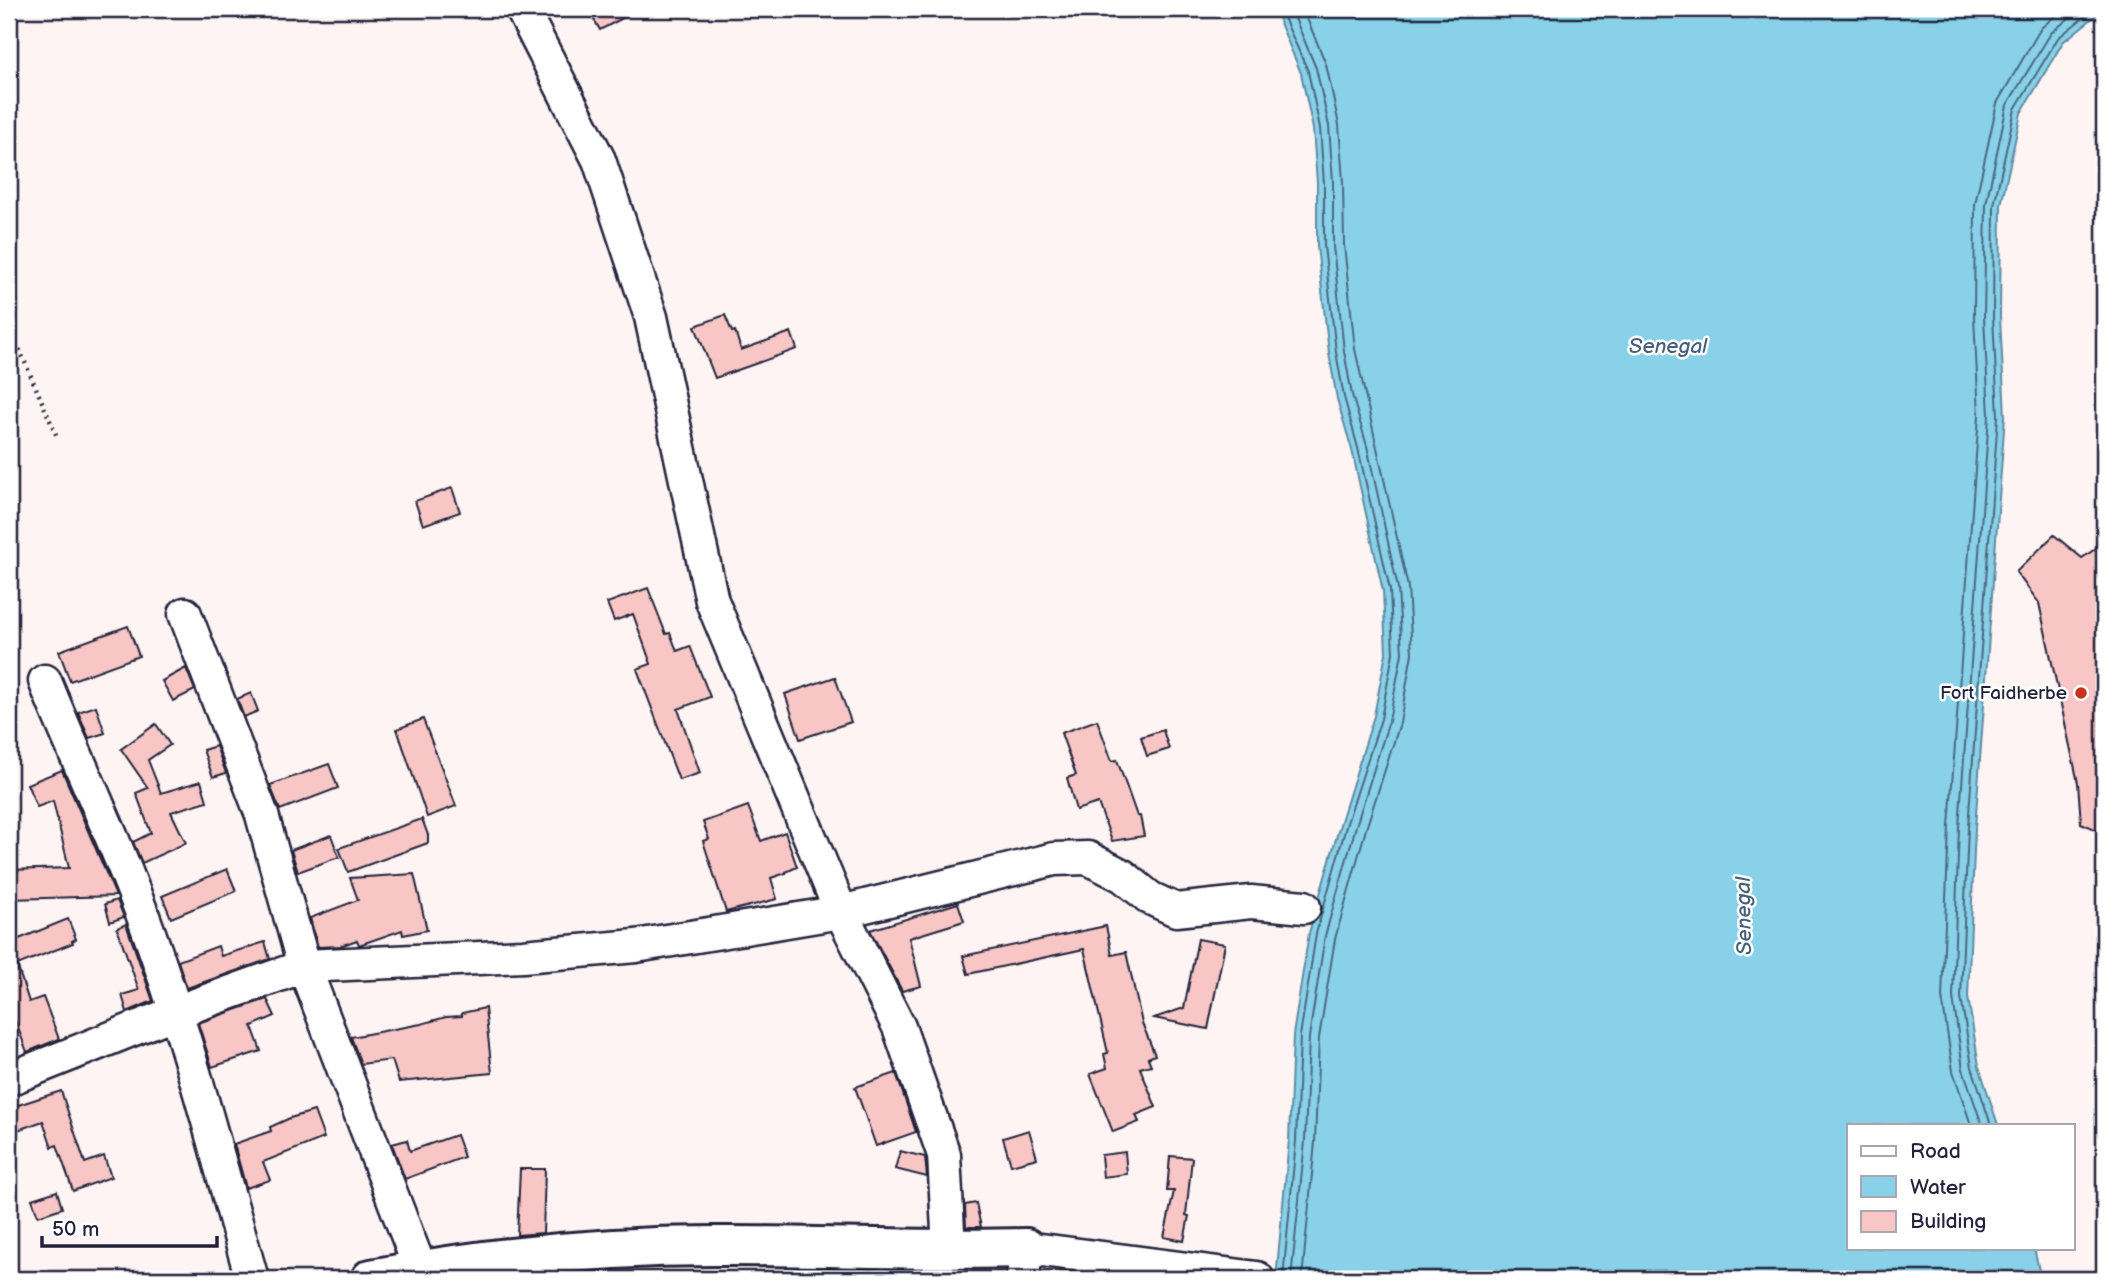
<svg xmlns="http://www.w3.org/2000/svg" width="2113" height="1288" font-family="'Balsamiq Sans',sans-serif">
	<style>
		.water { fill: #88d1e8; stroke: #5f8ba3; stroke-width: 2 }
		.lines { fill: none; stroke-linecap: round; stroke-linejoin: round }
		.shore { stroke: #4b6880; stroke-width: 2 }
		.building { fill: #f7c6c5; stroke: #22223b; stroke-width: 2 }
		.minor-casing { stroke: #22223b; stroke-width: 37 }
		.major-casing { stroke: #22223b; stroke-width: 44 }
		.path { stroke: #22223b; stroke-width: 4.5; stroke-dasharray: 2 5; stroke-linecap: butt }
		.minor { stroke: #fff; stroke-width: 32 }
		.major { stroke: #fff; stroke-width: 38 }
		.poi-dot { fill: #c8321e; stroke: #fff; stroke-width: 2.5 }
		.labels { text-anchor: middle; dominant-baseline: central; stroke-width: 5; stroke-linejoin: round; paint-order: stroke }
		.poi-label { font-size: 19px; fill: #22223b; stroke: #fff; text-anchor: end }
		.water-label { font-size: 21px; font-style: italic; fill: #465f78; stroke: #fff }
	</style>
	<rect width="100%" height="100%" fill="#fdf4f3"/>
	<filter id="ink" filterUnits="userSpaceOnUse"><feTurbulence type="fractalNoise" baseFrequency=".0143" numOctaves="2"/><feDisplacementMap in="SourceGraphic" scale="14" xChannelSelector="R" yChannelSelector="G"/><feConvolveMatrix kernelMatrix="1 2 1 2 8 2 1 2 1" color-interpolation-filters="sRGB"/></filter>
	<g filter="url(#ink)">
		<path class="water" d="M 1271,9 L 2104,9 L 2063,42 L 2021,113 L 2001,205 L 2000,317 L 2005,416 L 1975,828 L 1968,997 L 1979,1066 L 1998,1125 L 1849,1125 L 1849,1248 L 2034,1248 L 2041,1279 L 1276,1279 L 1289,1140 L 1293,1035 L 1309,933 L 1341,821 L 1374,716 L 1386,653 L 1383,591 L 1352,450 L 1337,399 L 1329,353 L 1317,246 L 1317,183 L 1313,129 L 1301,73 L 1278,18 Z"/>
		<g class="lines">
			<g class="shore">
				<path d="M 1280,9 L 1308,71 L 1320,128 L 1324,183 L 1324,246 L 1336,352 L 1344,397 L 1358,448 L 1390,590 L 1393,653 L 1381,719 L 1347,823 L 1316,934 L 1300,1036 L 1296,1141 L 1283,1279"/>
				<path d="M 1291,9 L 1316,68 L 1329,126 L 1333,182 L 1333,246 L 1344,351 L 1352,395 L 1367,446 L 1398,588 L 1402,653 L 1389,721 L 1356,826 L 1325,936 L 1309,1037 L 1305,1141 L 1291,1279"/>
				<path d="M 1971,1125 L 1953,1071 L 1942,997 L 1949,826 L 1979,415 L 1974,317 L 1975,204 L 1997,103 L 2041,28 L 2063,9"/>
				<path d="M 1982,1125 L 1963,1069 L 1953,997 L 1959,827 L 1989,416 L 1984,317 L 1986,204 L 2007,105 L 2051,33 L 2080,9"/>
				<path d="M 1991,1125 L 1972,1067 L 1961,997 L 1968,827 L 1998,416 L 1993,317 L 1994,205 L 2015,109 L 2058,38 L 2094,9"/>
				<path d="M 1302,1279 L 1315,1142 L 1319,1038 L 1335,939 L 1366,829 L 1400,723 L 1412,653 L 1408,587 L 1355,349 L 1344,245 L 1343,182 L 1339,125 L 1326,64 L 1303,9"/>
			</g>
		</g>
		<g class="building">
			<path d="M 588,9 L 640,9 L 600,30 Z"/>
			<path d="M 725,315 L 732,332 L 735,331 L 741,350 L 791,332 L 797,349 L 715,378 L 695,326 Z"/>
			<path d="M 452,488 L 460,512 L 423,525 L 415,501 Z"/>
			<path d="M 2054,535 L 2082,558 L 2104,543 L 2104,833 L 2081,823 L 2078,783 L 2039,603 L 2016,572 Z"/>
			<path d="M 648,588 L 666,634 L 670,633 L 677,651 L 690,646 L 710,697 L 678,709 L 700,773 L 679,780 L 637,669 L 651,664 L 633,614 L 614,621 L 607,603 Z"/>
			<path d="M 128,626 L 139,656 L 70,681 L 59,651 Z"/>
			<path d="M 186,668 L 195,690 L 173,701 L 162,681 Z"/>
			<path d="M 835,677 L 851,722 L 800,739 L 785,694 Z"/>
			<path d="M 251,693 L 258,711 L 244,717 L 237,699 Z"/>
			<path d="M 96,706 L 105,733 L 89,738 L 78,712 Z"/>
			<path d="M 423,719 L 456,806 L 427,817 L 397,729 Z"/>
			<path d="M 1097,720 L 1112,761 L 1117,760 L 1137,816 L 1140,816 L 1144,836 L 1112,841 L 1098,803 L 1076,810 L 1067,778 L 1076,775 L 1061,733 Z"/>
			<path d="M 156,724 L 170,745 L 148,760 L 161,793 L 201,781 L 207,801 L 171,812 L 186,843 L 142,863 L 133,842 L 151,833 L 136,793 L 148,788 L 121,749 Z"/>
			<path d="M 1163,730 L 1169,749 L 1147,756 L 1141,737 Z"/>
			<path d="M 216,746 L 226,773 L 213,777 L 203,750 Z"/>
			<path d="M 329,764 L 338,788 L 280,810 L 270,785 Z"/>
			<path d="M 62,770 L 116,896 L 9,899 L 9,870 L 69,868 L 53,801 L 37,807 L 27,784 Z"/>
			<path d="M 748,806 L 761,841 L 785,832 L 797,867 L 786,872 L 786,873 L 771,878 L 777,899 L 726,912 L 703,841 L 709,839 L 703,822 Z"/>
			<path d="M 422,819 L 428,835 L 428,843 L 348,872 L 339,848 Z"/>
			<path d="M 331,835 L 339,857 L 298,872 L 291,850 Z"/>
			<path d="M 227,869 L 236,891 L 171,918 L 162,896 Z"/>
			<path d="M 414,874 L 427,930 L 403,935 L 402,930 L 359,945 L 357,940 L 340,946 L 318,947 L 310,918 L 358,900 L 350,878 Z"/>
			<path d="M 117,900 L 124,917 L 110,922 L 105,904 Z"/>
			<path d="M 958,903 L 964,921 L 909,938 L 921,986 L 902,991 L 870,930 Z"/>
			<path d="M 68,919 L 76,939 L 72,941 L 73,943 L 17,965 L 29,1002 L 43,997 L 59,1039 L 27,1052 L 9,1004 L 9,943 Z"/>
			<path d="M 126,924 L 153,1001 L 127,1012 L 122,995 L 139,990 L 117,928 Z"/>
			<path d="M 1106,926 L 1112,955 L 1126,952 L 1142,1023 L 1155,1055 L 1148,1058 L 1151,1065 L 1140,1068 L 1156,1107 L 1136,1115 L 1139,1122 L 1113,1132 L 1090,1074 L 1107,1068 L 1104,1054 L 1108,1053 L 1084,949 L 968,974 L 963,956 Z"/>
			<path d="M 1198,939 L 1225,944 L 1208,1029 L 1154,1018 L 1184,1008 Z"/>
			<path d="M 265,942 L 270,959 L 187,988 L 178,961 L 218,946 L 221,956 Z"/>
			<path d="M 267,999 L 275,1016 L 252,1026 L 261,1051 L 212,1067 L 198,1023 Z"/>
			<path d="M 485,1008 L 492,1073 L 399,1082 L 392,1060 L 361,1064 L 351,1037 L 421,1024 L 446,1017 L 462,1016 L 462,1013 Z"/>
			<path d="M 896,1073 L 916,1132 L 876,1146 L 855,1087 Z"/>
			<path d="M 61,1091 L 85,1163 L 104,1156 L 111,1177 L 73,1191 L 57,1145 L 52,1147 L 43,1121 L 9,1133 L 9,1108 Z"/>
			<path d="M 314,1111 L 324,1138 L 263,1162 L 270,1180 L 246,1188 L 234,1144 L 271,1131 L 270,1127 L 290,1118 Z"/>
			<path d="M 1029,1130 L 1037,1158 L 1011,1165 L 1003,1138 Z"/>
			<path d="M 456,1135 L 464,1157 L 405,1179 L 392,1144 L 407,1140 L 410,1151 Z"/>
			<path d="M 900,1151 L 925,1157 L 927,1177 L 895,1169 Z"/>
			<path d="M 1125,1152 L 1127,1174 L 1103,1177 L 1101,1155 Z"/>
			<path d="M 1170,1156 L 1192,1158 L 1186,1215 L 1189,1216 L 1184,1241 L 1164,1237 L 1174,1191 L 1167,1191 Z"/>
			<path d="M 520,1169 L 545,1169 L 543,1233 L 517,1235 Z"/>
			<path d="M 57,1191 L 62,1208 L 38,1216 L 32,1199 Z"/>
			<path d="M 976,1203 L 981,1227 L 966,1227 L 965,1205 Z"/>
		</g>
		<g class="lines">
			<g class="minor-casing">
				<g id="minor">
					<path d="M 522,9 L 599,160 L 651,317 L 712,601 L 841,912 L 899,1027 L 944,1155 L 949,1250"/>
					<path d="M 185,614 L 262,815 L 304,966 L 424,1279"/>
					<path d="M 45,681 C 71,747 102,811 128,877 C 180,1007 214,1145 252,1279"/>
					<path d="M 9,1079 L 176,1012 L 304,966 L 523,956 L 636,946 L 841,912 L 1054,859 L 1088,858 L 1123,876 L 1150,898 L 1176,910 L 1251,902 L 1304,907"/>
					<path d="M 1023,1279 L 1026,1248 L 1257,1278"/>
				</g>
			</g>
			<g class="major-casing">
				<path id="major" d="M 371,1279 C 488,1257 610,1245 729,1246 C 828,1246 927,1251 1026,1248"/>
			</g>
			<path class="path" d="M 9,331 L 18,346 L 58,439"/>
			<use href="#minor" class="minor"/>
			<use href="#major" class="major"/>
		</g>
	</g>
	<circle class="poi-dot" cx="2081" cy="693" r="7"/>
	<g class="labels">
		<g class="poi-label">
			<text x="2067" y="693">Fort Faidherbe</text>
		</g>
		<g class="water-label">
			<text x="1668" y="346">Senegal</text>
			<text transform="translate(1744 916) rotate(-91)">Senegal</text>
		</g>
	</g>
	<rect width="2113" height="1288" fill="none" stroke="#fff" stroke-width="35"/>
	<rect x="18" y="18" width="2078" height="1253" fill="none" stroke="#22223b" stroke-width="2.5" filter="url(#ink)"/>
	<rect x="1847" y="1124" width="228" height="126" fill="#ffffff" stroke="#a7a7b1" stroke-width="2"/>
	<rect x="1861" y="1146" width="35" height="10" fill="#ffffff" stroke="#a7a7b1" stroke-width="2"/>
	<text x="1910" y="1158" font-size="21" fill="#22223b">Road</text>
	<rect x="1861" y="1176" width="35" height="21" fill="#88d1e8" stroke="#a7a7b1" stroke-width="2"/>
	<text x="1910" y="1194" font-size="21" fill="#22223b">Water</text>
	<rect x="1861" y="1211" width="35" height="21" fill="#f7c6c5" stroke="#a7a7b1" stroke-width="2"/>
	<text x="1910" y="1228" font-size="21" fill="#22223b">Building</text>
	<path d="M42 1236v10h175v-10" fill="none" stroke="#22223b" stroke-width="3.5"/>
	<text x="52" y="1236" font-size="21" fill="#22223b" stroke="#ffffff" stroke-width="5" paint-order="stroke">50 m</text>
</svg>
